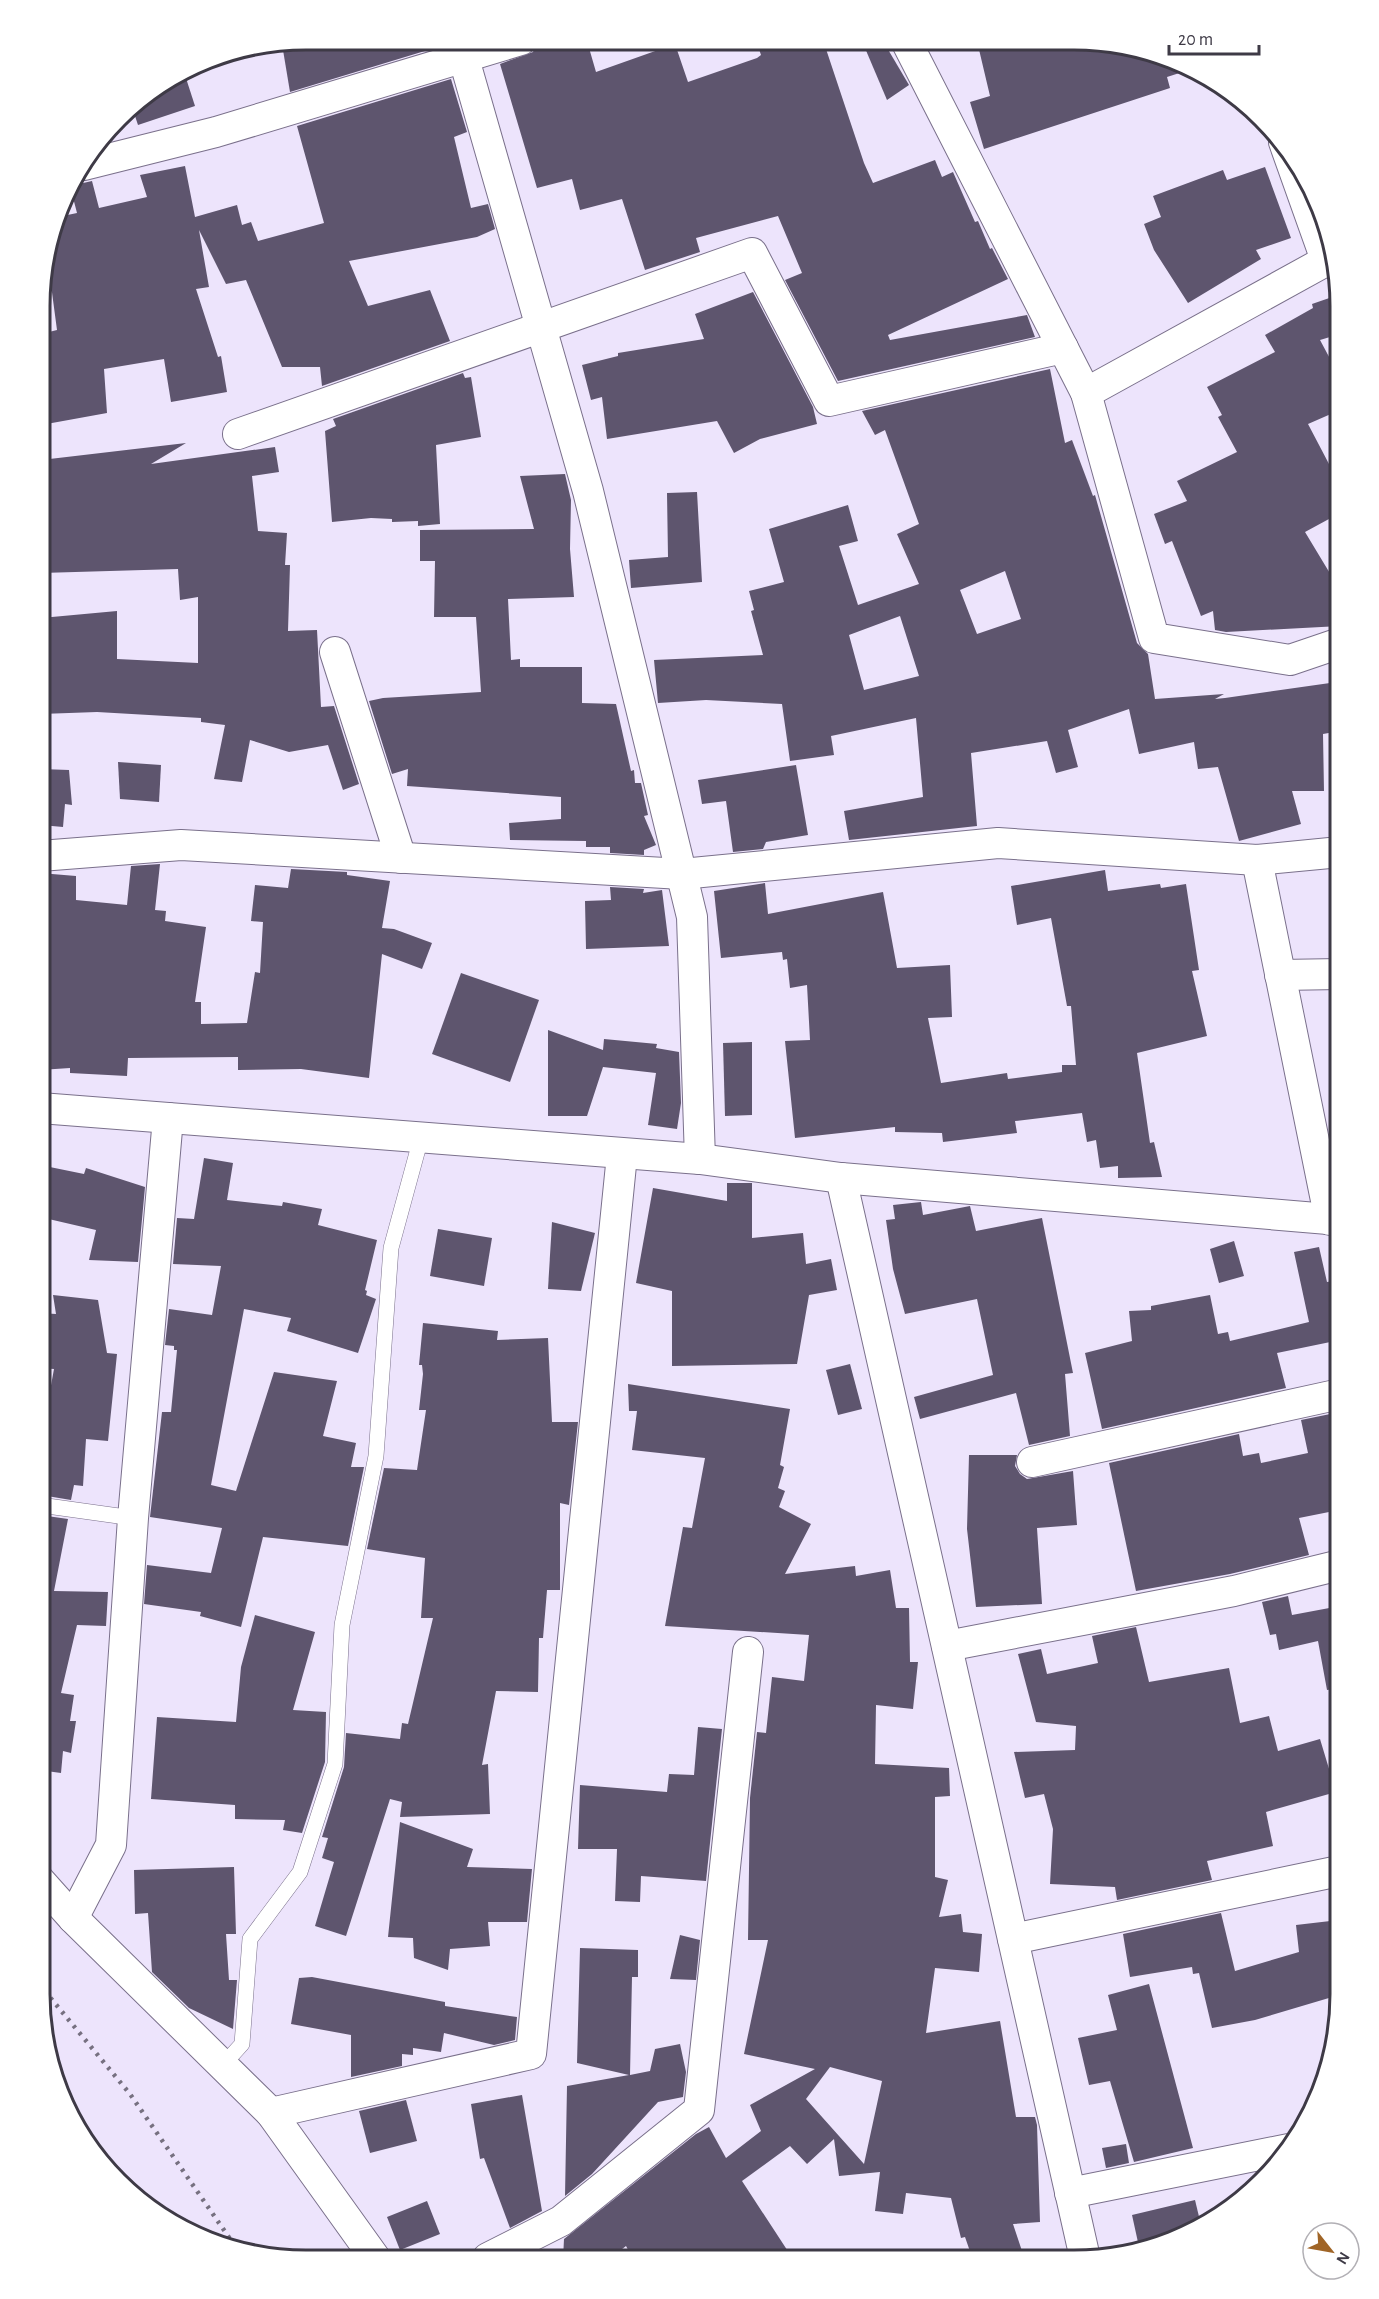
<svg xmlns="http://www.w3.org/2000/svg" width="1379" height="2299" font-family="'Alegreya Sans',sans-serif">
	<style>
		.building { fill: #5e556e; fill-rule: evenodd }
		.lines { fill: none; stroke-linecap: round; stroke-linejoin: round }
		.lane-casing { stroke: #7a708b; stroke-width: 16 }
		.street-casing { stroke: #7a708b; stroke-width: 32 }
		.lane { stroke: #fff; stroke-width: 15 }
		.street { stroke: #fff; stroke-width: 30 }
		.rail { stroke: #767080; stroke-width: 4.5; stroke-dasharray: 3 6; stroke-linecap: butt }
		.rim { fill: none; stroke: #3e3a46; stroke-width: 3 }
	</style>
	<rect width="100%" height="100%" fill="#ede4fc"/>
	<g class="building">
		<path d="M 350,39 L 436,39 L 438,47 L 290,92 L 283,50 Z"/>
		<path d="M 538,40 L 557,40 L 559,49 L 587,41 L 596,72 L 675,44 L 688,82 L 757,58 L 761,55 L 756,40 L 823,40 L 864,163 L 873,183 L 935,160 L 942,177 L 953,172 L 975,222 L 978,221 L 990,249 L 992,248 L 1008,279 L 888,335 L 890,340 L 1027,315 L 1035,337 L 838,381 L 785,280 L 802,273 L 778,216 L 696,238 L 700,252 L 645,270 L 622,199 L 580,210 L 572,179 L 537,188 L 500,64 L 533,52 Z"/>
		<path d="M 862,41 L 883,41 L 909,85 L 887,100 Z"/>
		<path d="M 977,41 L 1109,41 L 1176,59 L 1192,69 L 1167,77 L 1170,88 L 984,149 L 970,102 L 990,96 Z"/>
		<path d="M 184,72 L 195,106 L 138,125 L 131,104 Z"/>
		<path d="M 451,79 L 467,132 L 454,137 L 471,208 L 488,204 L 495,229 L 477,237 L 349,261 L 368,306 L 430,290 L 450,341 L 322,386 L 320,367 L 282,367 L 246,280 L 226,284 L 199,230 L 209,287 L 196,289 L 218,357 L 221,356 L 227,392 L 171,402 L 164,359 L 104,369 L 107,413 L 41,425 L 41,334 L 57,330 L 51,285 L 41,287 L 41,271 L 58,217 L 77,213 L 70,186 L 92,181 L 99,208 L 147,197 L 140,175 L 185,166 L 195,217 L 237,205 L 242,225 L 251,222 L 258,241 L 324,223 L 297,126 Z"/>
		<path d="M 1265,167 L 1291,238 L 1256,250 L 1261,259 L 1188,303 L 1154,250 L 1144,224 L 1161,217 L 1153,196 L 1223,170 L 1227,180 Z"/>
		<path d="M 753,292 L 813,407 L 817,424 L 760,439 L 734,453 L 717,421 L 607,439 L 602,397 L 591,400 L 582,365 L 618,356 L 618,353 L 704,339 L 695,314 Z"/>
		<path d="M 1338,295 L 1340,334 L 1320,340 L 1335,368 L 1329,372 L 1340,396 L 1340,410 L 1308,424 L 1340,485 L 1340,513 L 1305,532 L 1340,590 L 1340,626 L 1226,632 L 1215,630 L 1213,611 L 1201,616 L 1172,541 L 1165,544 L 1154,514 L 1187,501 L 1177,481 L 1237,452 L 1218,417 L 1222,415 L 1207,387 L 1275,352 L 1265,335 L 1313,308 L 1312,304 Z"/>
		<path d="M 1050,369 L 1065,443 L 1072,440 L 1093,496 L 1095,495 L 1137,643 L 1148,654 L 1155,699 L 1224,694 L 1215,699 L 1225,698 L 1330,683 L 1332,693 L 1340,691 L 1340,731 L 1323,734 L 1324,791 L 1292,791 L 1301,824 L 1239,841 L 1218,767 L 1198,769 L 1194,742 L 1139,754 L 1129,709 L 1068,730 L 1078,767 L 1056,773 L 1047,741 L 971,753 L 977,826 L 849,840 L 844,811 L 923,797 L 916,718 L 831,736 L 834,755 L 790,761 L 782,704 L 706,700 L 658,703 L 654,660 L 763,655 L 751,611 L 754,610 L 749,591 L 784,582 L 769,529 L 848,505 L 858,541 L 839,546 L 858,605 L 919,584 L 897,534 L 919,524 L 885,430 L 875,435 L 862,411 ZM 1005,571 L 1021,619 L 977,634 L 960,590 ZM 900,616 L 919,676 L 864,690 L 849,635 Z"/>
		<path d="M 463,373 L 465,378 L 471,377 L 481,437 L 436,445 L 440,524 L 418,526 L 418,521 L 392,522 L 392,519 L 371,518 L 332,522 L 325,431 L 336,426 L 333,419 Z"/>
		<path d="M 186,443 L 151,464 L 275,447 L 279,472 L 252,476 L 258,531 L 287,533 L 285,565 L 290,565 L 288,631 L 317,630 L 321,707 L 334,706 L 359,784 L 343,790 L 328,745 L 289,752 L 250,740 L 242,782 L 214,779 L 225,725 L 201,722 L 201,718 L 97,712 L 41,714 L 41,618 L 117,611 L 117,659 L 198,663 L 198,597 L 180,600 L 178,569 L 41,573 L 41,460 Z"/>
		<path d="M 565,474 L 571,500 L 570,549 L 574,597 L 508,599 L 511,660 L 520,659 L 520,667 L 582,667 L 582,703 L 616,704 L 631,771 L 634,770 L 635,783 L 641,783 L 648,815 L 644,816 L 656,845 L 644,850 L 644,855 L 610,853 L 610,847 L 586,847 L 586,841 L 510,840 L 509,823 L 561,819 L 561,797 L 407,786 L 408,769 L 392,774 L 369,701 L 383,698 L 481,692 L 476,617 L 434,617 L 435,561 L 420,561 L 420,530 L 534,529 L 520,476 Z"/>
		<path d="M 697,492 L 702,582 L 631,588 L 629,560 L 668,557 L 667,493 Z"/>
		<path d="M 118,762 L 161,765 L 159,802 L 120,799 Z"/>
		<path d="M 796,765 L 808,835 L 766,842 L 763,849 L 733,852 L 726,801 L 702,804 L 698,780 Z"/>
		<path d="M 41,769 L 69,770 L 72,805 L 65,804 L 63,827 L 41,825 Z"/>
		<path d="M 160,864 L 155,910 L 166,911 L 165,921 L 206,927 L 195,1002 L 201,1002 L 201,1024 L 247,1023 L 255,972 L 260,973 L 263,922 L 251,921 L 255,885 L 288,888 L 291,869 L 347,872 L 347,875 L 390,881 L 382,928 L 394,929 L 432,943 L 422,969 L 382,954 L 369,1078 L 301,1069 L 238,1070 L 238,1057 L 128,1058 L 127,1076 L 70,1073 L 70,1068 L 40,1070 L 40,873 L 76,876 L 76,900 L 127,905 L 131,866 Z"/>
		<path d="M 1105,870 L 1108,891 L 1160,884 L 1161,888 L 1186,884 L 1199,970 L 1192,971 L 1207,1036 L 1137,1053 L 1150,1143 L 1154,1142 L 1162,1177 L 1118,1178 L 1118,1166 L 1100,1168 L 1096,1140 L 1087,1142 L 1082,1113 L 1015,1121 L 1017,1133 L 943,1142 L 942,1133 L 895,1132 L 895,1127 L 795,1138 L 785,1041 L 810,1040 L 807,985 L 790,988 L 787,959 L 783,960 L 782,952 L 721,958 L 714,891 L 765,883 L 768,914 L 883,892 L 897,968 L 950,965 L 952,1017 L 928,1018 L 941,1083 L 1007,1073 L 1008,1079 L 1062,1072 L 1062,1065 L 1076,1065 L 1071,1006 L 1067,1006 L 1051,918 L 1017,925 L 1011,886 Z"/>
		<path d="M 610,887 L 644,889 L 643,893 L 662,890 L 669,946 L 586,949 L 585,901 L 611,900 Z"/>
		<path d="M 461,973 L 539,1000 L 510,1082 L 432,1054 Z"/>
		<path d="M 548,1030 L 603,1050 L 604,1039 L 657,1044 L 656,1048 L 679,1052 L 681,1103 L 677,1129 L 648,1125 L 656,1073 L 603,1067 L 587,1116 L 548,1116 Z"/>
		<path d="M 752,1042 L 752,1115 L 725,1116 L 723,1043 Z"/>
		<path d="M 204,1158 L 233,1163 L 227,1200 L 282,1206 L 283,1202 L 322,1209 L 318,1225 L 377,1240 L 365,1290 L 367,1291 L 366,1295 L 376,1299 L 358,1353 L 287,1331 L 291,1318 L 244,1309 L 211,1485 L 236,1491 L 274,1372 L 337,1381 L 323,1436 L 356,1443 L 351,1467 L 364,1467 L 348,1546 L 263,1537 L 241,1627 L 200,1616 L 201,1612 L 144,1604 L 147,1565 L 211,1573 L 222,1528 L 150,1517 L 162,1412 L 171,1412 L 177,1350 L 174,1350 L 174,1346 L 165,1345 L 169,1309 L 212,1315 L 221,1266 L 173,1264 L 177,1218 L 194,1219 Z"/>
		<path d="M 40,1165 L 84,1174 L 86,1168 L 145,1187 L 138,1262 L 89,1260 L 96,1230 L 40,1217 Z"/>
		<path d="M 727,1183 L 752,1183 L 752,1238 L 803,1233 L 806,1264 L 831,1259 L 837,1290 L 809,1295 L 797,1364 L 672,1366 L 672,1291 L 636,1283 L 653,1188 L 727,1201 Z"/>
		<path d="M 921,1202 L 923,1215 L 970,1206 L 976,1231 L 1042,1218 L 1073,1373 L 1065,1374 L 1070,1436 L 1029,1445 L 1016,1393 L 920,1419 L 914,1397 L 993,1375 L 977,1299 L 905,1314 L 893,1269 L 886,1220 L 895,1219 L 893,1205 Z"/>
		<path d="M 552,1222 L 595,1233 L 581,1291 L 548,1289 Z"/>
		<path d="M 438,1229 L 492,1238 L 484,1286 L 430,1276 Z"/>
		<path d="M 1234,1241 L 1244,1276 L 1219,1283 L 1210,1249 Z"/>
		<path d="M 1319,1247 L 1327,1282 L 1340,1280 L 1340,1340 L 1277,1353 L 1286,1388 L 1102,1429 L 1085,1353 L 1132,1341 L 1129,1311 L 1151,1310 L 1151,1306 L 1210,1295 L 1218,1334 L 1228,1332 L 1230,1341 L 1309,1322 L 1294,1252 Z"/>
		<path d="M 53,1295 L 98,1300 L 107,1353 L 117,1354 L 108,1441 L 86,1439 L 83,1486 L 74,1485 L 71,1500 L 41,1495 L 44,1469 L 40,1469 L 40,1417 L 45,1418 L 54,1369 L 40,1368 L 40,1313 L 56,1314 Z"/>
		<path d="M 423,1323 L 498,1331 L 497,1340 L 548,1338 L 552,1422 L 578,1422 L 569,1505 L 560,1503 L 560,1590 L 547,1590 L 543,1638 L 539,1638 L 538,1692 L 496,1691 L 482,1765 L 488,1764 L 490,1814 L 400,1817 L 402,1802 L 390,1799 L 346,1936 L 315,1926 L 334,1862 L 322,1858 L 328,1838 L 322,1837 L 344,1767 L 346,1733 L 400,1739 L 402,1723 L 408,1724 L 433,1618 L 421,1618 L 425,1558 L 367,1549 L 384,1468 L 417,1470 L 426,1410 L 419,1410 L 423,1374 L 422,1365 L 419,1365 Z"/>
		<path d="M 850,1364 L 862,1409 L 838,1415 L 826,1370 Z"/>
		<path d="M 628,1384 L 790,1409 L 780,1465 L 784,1467 L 778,1488 L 785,1491 L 779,1507 L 811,1524 L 785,1574 L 855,1566 L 856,1576 L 890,1570 L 896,1608 L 909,1608 L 910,1662 L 918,1662 L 913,1709 L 876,1705 L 875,1764 L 949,1768 L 950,1796 L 935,1797 L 935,1877 L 948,1880 L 939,1917 L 961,1914 L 963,1932 L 982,1934 L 979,1972 L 935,1968 L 926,2033 L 1000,2021 L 1016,2117 L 1035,2117 L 1037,2125 L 1040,2222 L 1013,2224 L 1025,2260 L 973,2260 L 965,2237 L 961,2238 L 951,2198 L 906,2193 L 903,2214 L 875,2211 L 880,2172 L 839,2176 L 834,2139 L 807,2164 L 790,2146 L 742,2181 L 793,2259 L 633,2259 L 626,2246 L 609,2259 L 563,2259 L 564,2239 L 696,2134 L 709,2127 L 726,2158 L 761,2131 L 750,2105 L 815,2069 L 744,2054 L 768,1940 L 748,1940 L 750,1798 L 757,1732 L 766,1733 L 772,1677 L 804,1681 L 809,1635 L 665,1626 L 683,1527 L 692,1528 L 705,1458 L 632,1450 L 637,1411 L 629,1411 ZM 830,2067 L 882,2081 L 864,2164 L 806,2099 Z"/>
		<path d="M 1340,1412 L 1339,1510 L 1299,1518 L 1309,1555 L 1230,1574 L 1136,1591 L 1109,1463 L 1239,1434 L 1243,1456 L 1259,1453 L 1261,1463 L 1308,1453 L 1301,1420 Z"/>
		<path d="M 969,1455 L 1017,1455 L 1015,1466 L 1020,1474 L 1027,1479 L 1073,1471 L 1077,1525 L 1037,1528 L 1042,1604 L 976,1607 L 967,1529 Z"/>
		<path d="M 40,1515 L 68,1519 L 54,1591 L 108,1592 L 106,1626 L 77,1625 L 61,1693 L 74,1695 L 70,1721 L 76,1721 L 71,1753 L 63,1751 L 61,1773 L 39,1770 Z"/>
		<path d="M 1288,1596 L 1292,1615 L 1340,1606 L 1340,1688 L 1327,1690 L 1318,1641 L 1279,1650 L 1276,1634 L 1270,1635 L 1262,1602 Z"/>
		<path d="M 255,1615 L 315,1632 L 293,1710 L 326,1712 L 325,1762 L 302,1833 L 283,1830 L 285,1820 L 235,1819 L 235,1805 L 151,1799 L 157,1717 L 236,1722 L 241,1667 Z"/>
		<path d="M 1136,1627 L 1149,1682 L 1229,1668 L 1240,1723 L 1269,1716 L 1278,1751 L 1320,1739 L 1336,1792 L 1266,1812 L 1273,1846 L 1207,1861 L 1212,1880 L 1117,1900 L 1115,1887 L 1050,1884 L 1053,1829 L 1044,1794 L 1025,1798 L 1014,1752 L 1075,1750 L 1076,1726 L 1036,1722 L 1018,1654 L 1041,1649 L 1047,1674 L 1098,1663 L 1092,1636 Z"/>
		<path d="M 698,1727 L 722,1729 L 706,1881 L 641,1876 L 640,1902 L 615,1901 L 617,1849 L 578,1849 L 580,1785 L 667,1792 L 669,1774 L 694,1775 Z"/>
		<path d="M 400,1822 L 473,1849 L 467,1867 L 532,1869 L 527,1922 L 488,1922 L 490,1946 L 450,1949 L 448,1970 L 414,1958 L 413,1938 L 388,1937 Z"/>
		<path d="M 234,1867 L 236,1934 L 226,1934 L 229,1980 L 237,1980 L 233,2029 L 189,2008 L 152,1972 L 148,1913 L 135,1914 L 134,1870 Z"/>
		<path d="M 1221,1913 L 1235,1971 L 1299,1952 L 1296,1925 L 1339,1920 L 1339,1995 L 1255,2020 L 1212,2028 L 1199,1973 L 1193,1974 L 1192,1967 L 1130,1977 L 1123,1934 Z"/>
		<path d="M 680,1935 L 700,1940 L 696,1980 L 670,1979 Z"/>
		<path d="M 580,1948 L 638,1950 L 638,1977 L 632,1977 L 630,2075 L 650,2071 L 655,2049 L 680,2044 L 686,2072 L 683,2097 L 658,2102 L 592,2174 L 565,2196 L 567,2086 L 629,2075 L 577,2063 Z"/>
		<path d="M 312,1977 L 445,2002 L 445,2006 L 517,2017 L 515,2040 L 494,2045 L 444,2033 L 441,2052 L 413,2048 L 413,2055 L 402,2054 L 402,2066 L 351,2077 L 351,2035 L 291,2024 L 299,1978 Z"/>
		<path d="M 1149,1984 L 1193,2148 L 1134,2162 L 1110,2081 L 1089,2085 L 1078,2038 L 1117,2030 L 1108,1995 Z"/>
		<path d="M 522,2095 L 542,2211 L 510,2228 L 484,2158 L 480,2159 L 471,2104 Z"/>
		<path d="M 406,2100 L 417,2141 L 370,2153 L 359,2111 Z"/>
		<path d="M 1126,2144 L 1129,2163 L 1106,2168 L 1102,2148 Z"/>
		<path d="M 1195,2200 L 1201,2225 L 1175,2240 L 1139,2247 L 1132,2215 Z"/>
		<path d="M 427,2201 L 440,2234 L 400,2250 L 387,2217 Z"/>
	</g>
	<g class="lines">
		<g class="lane-casing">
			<g id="lane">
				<path d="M 40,1505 L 133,1518"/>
				<path d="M 223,2065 L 242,2044 L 250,1939 L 300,1872 L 335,1764 L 342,1625 L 376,1456 L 391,1248 L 421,1138"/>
			</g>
		</g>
		<g class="street-casing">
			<g id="street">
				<path d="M 906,41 L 1086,393 L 1154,638 L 1290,660 L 1340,643"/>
				<path d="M 464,59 L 588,491 L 692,917 L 700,1159"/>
				<path d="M 1284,142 L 1326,260"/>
				<path d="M 84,165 L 216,132 L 521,40"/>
				<path d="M 1086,393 L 1331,258"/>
				<path d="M 238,434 L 752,253 L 829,401 L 1063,348"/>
				<path d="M 335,652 L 401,858"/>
				<path d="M 40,856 L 181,845 L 682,874 L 998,843 L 1257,860 L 1340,852"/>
				<path d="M 1257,860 L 1330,1220"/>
				<path d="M 1280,975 L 1340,974"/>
				<path d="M 40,1108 L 700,1159 L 841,1178 L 1340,1220"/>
				<path d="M 841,1178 L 1085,2258"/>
				<path d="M 1032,1462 L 1340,1394"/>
				<path d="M 947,1646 L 1234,1591 L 1340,1565"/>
				<path d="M 39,1880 L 73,1918 L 271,2113 L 375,2258"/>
				<path d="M 73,1918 L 111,1845 L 133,1518 L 168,1118"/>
				<path d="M 1013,1939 L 1339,1871"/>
				<path d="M 271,2113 L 531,2054 L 622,1155"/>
				<path d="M 1070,2193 L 1289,2149"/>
				<path d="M 488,2258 L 561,2221 L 699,2110 L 748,1652"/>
			</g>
		</g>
		<use href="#lane" class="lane"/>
		<use href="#street" class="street"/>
		<path class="rail" d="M 39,1984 L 130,2094 L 237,2249"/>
	</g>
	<path d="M0 0H1379V2299H0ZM306 50H1074A256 256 0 0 1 1330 306V1994A256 256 0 0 1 1074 2250H306A256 256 0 0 1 50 1994V306A256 256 0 0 1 306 50Z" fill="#fff" fill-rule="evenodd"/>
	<path class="rim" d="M306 50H1074A256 256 0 0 1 1330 306V1994A256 256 0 0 1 1074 2250H306A256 256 0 0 1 50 1994V306A256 256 0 0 1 306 50Z"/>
	<g transform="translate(1331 2251) rotate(121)"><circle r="28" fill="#ffffff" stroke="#b2b0b5" stroke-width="1.5"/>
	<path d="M0-4.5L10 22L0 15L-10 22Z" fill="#a06527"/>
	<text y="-9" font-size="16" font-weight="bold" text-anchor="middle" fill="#3e3a46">N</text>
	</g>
	<path d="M1169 45v9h90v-9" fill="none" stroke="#3e3a46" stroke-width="3"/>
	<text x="1178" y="45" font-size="18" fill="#3e3a46" stroke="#ffffff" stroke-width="4.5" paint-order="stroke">20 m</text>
</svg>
